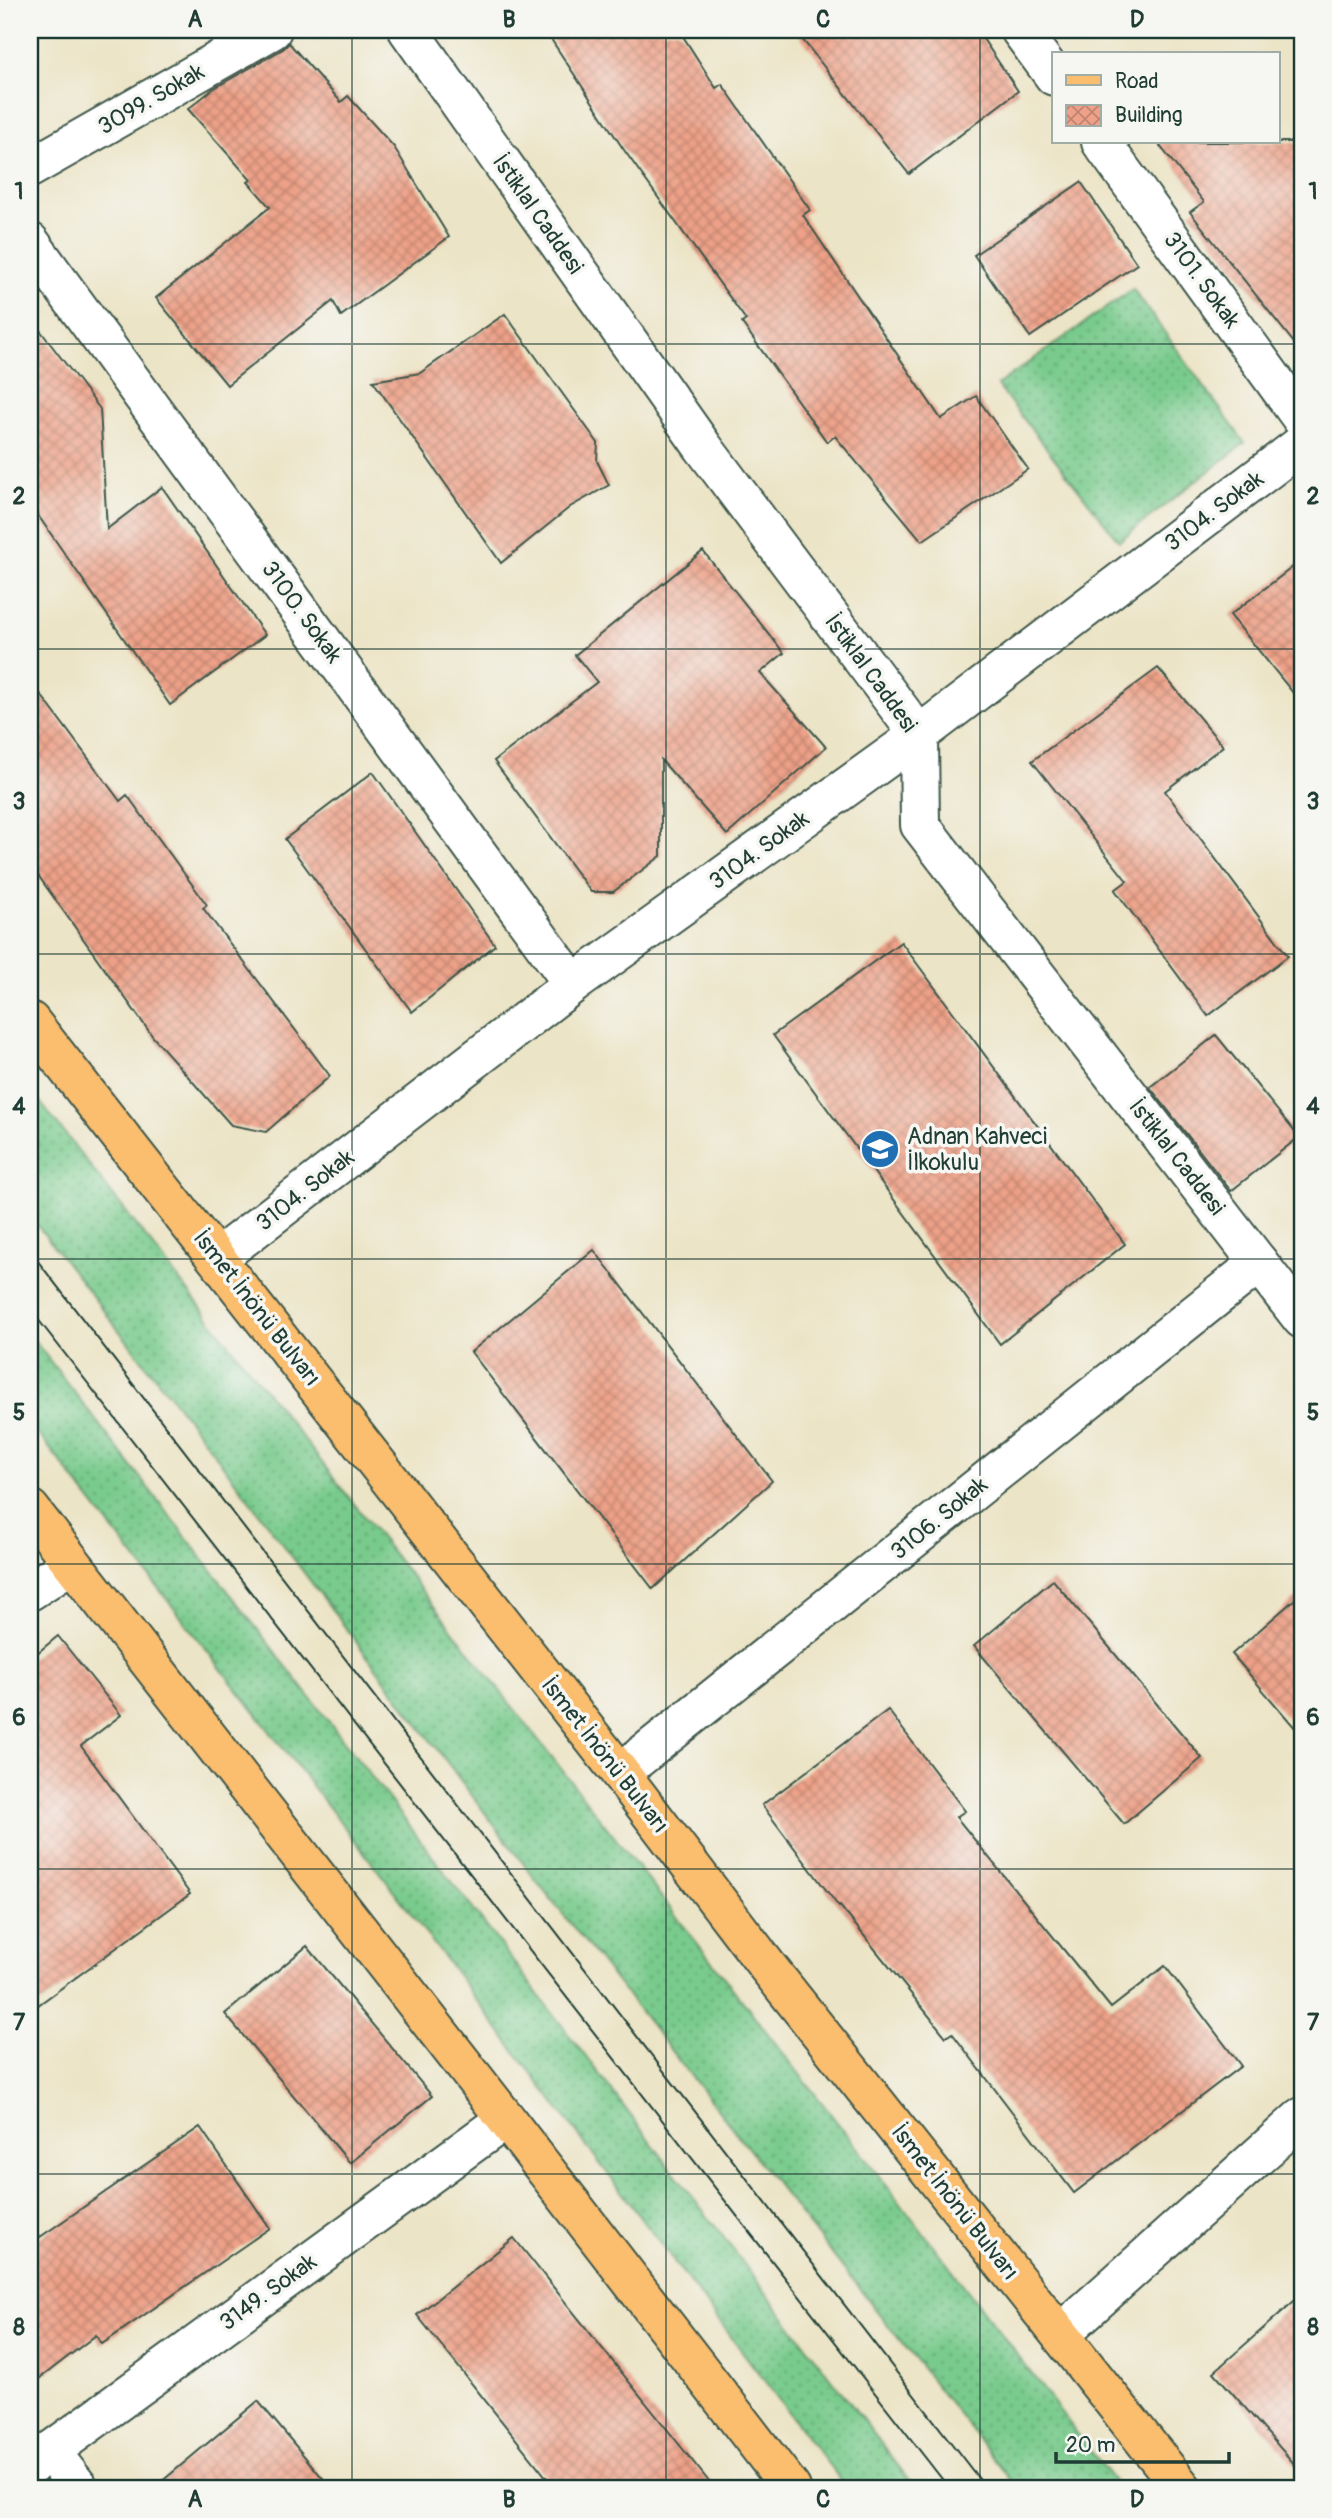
<svg xmlns="http://www.w3.org/2000/svg" width="1332" height="2518" font-family="Pangolin,sans-serif">
	<style>
		.grass { fill: url(#grass-dots); stroke: #4c8460; stroke-width: 2 }
		.building { fill: url(#building-cross-hatch) }
		.lines { fill: none; stroke-linecap: round; stroke-linejoin: round }
		.minor-casing { stroke: #3e564a; stroke-width: 42 }
		.major-casing { stroke: #3e564a; stroke-width: 42 }
		.minor { stroke: #fff; stroke-width: 38 }
		.major { stroke: #fbbd6e; stroke-width: 38 }
		.tram { stroke: #1f3d34; stroke-width: 2 }
		.grid { fill: none; stroke: #1f3d34; stroke-width: 2; stroke-opacity: 0.55 }
		.labels { text-anchor: middle; dominant-baseline: central; stroke-width: 7; stroke-linejoin: round; paint-order: stroke }
		.street-label { font-size: 23px; fill: #1f3d34; stroke: #f6f6f2 }
		.poi-label { font-size: 23px; fill: #1f3d34; stroke: #f6f6f2; text-anchor: start }
		.neatline { fill: none; stroke: #1f3d34; stroke-width: 2.5 }
		.grid-label { font-size: 23px; text-anchor: middle; font-weight: bold; fill: #1f3d34 }
	</style>
	<defs>
		<pattern id="grass-dots" width="8" height="8" patternUnits="userSpaceOnUse" patternTransform="scale(1.75)"><rect width="8" height="8" fill="#79cb8d"/><path d="M2 2h.1M6 6h.1" fill="none" stroke="#63a674" stroke-width="1.8" stroke-linecap="round"/></pattern>
		<pattern id="building-cross-hatch" width="8" height="8" patternUnits="userSpaceOnUse" patternTransform="scale(1.75)"><rect width="8" height="8" fill="#eea188"/><path d="M0 0l8 8M0 8l8-8" fill="none" stroke="#c08470"/></pattern>
	</defs>
	<rect width="100%" height="100%" fill="#f6f6f2"/>
	<filter id="ink" filterUnits="userSpaceOnUse"><feTurbulence type="fractalNoise" baseFrequency=".0143" numOctaves="2"/><feDisplacementMap in="SourceGraphic" scale="14" xChannelSelector="R" yChannelSelector="G"/><feConvolveMatrix kernelMatrix="1 2 1 2 8 2 1 2 1" color-interpolation-filters="sRGB"/></filter>
	<filter id="wash" filterUnits="userSpaceOnUse"><feTurbulence type="fractalNoise" baseFrequency=".00686" numOctaves="4" result="noise"/><feDisplacementMap in="SourceGraphic" scale="28" xChannelSelector="R" yChannelSelector="G"/><feGaussianBlur stdDeviation="1.57" result="paint"/><feColorMatrix in="noise" values="0 0 0 0 0 0 0 0 0 0 0 0 0 0 0 0 0 1.4 0 .05"/><feComposite in="paint" operator="in"/></filter>
	<g filter="url(#wash)">
		<rect width="100%" height="100%" fill="#ece4c6"/>
		<g class="grass">
			<path d="M 1133,289 L 1245,443 L 1119,541 L 997,385 Z"/>
			<path d="M 30,1089 L 919,2227 L 1119,2488 L 1017,2488 L 532,1875 L 201,1436 L 30,1216 Z"/>
			<path d="M 30,1335 L 395,1807 L 915,2488 L 847,2488 L 807,2437 L 387,1882 L 30,1423 Z"/>
		</g>
		<g id="blocks">
			<g class="building">
				<path d="M 545,30 L 679,30 L 716,88 L 722,84 L 810,210 L 803,215 L 941,419 L 976,396 L 1028,469 L 922,541 L 835,436 L 827,442 L 742,323 L 746,320 L 624,150 Z"/>
				<path d="M 795,30 L 977,30 L 1018,91 L 909,174 Z"/>
				<path d="M 289,43 L 341,102 L 348,96 L 394,147 L 449,237 L 341,316 L 333,301 L 227,385 L 156,298 L 270,207 L 248,182 L 251,180 L 188,109 L 213,89 L 283,49 Z"/>
				<path d="M 1157,142 L 1302,142 L 1302,353 L 1190,212 L 1204,202 Z"/>
				<path d="M 1081,182 L 1137,264 L 1030,337 L 974,255 Z"/>
				<path d="M 505,314 L 598,443 L 597,461 L 609,485 L 570,507 L 501,563 L 373,381 L 420,373 Z"/>
				<path d="M 30,317 L 100,409 L 107,529 L 162,487 L 265,635 L 170,705 L 30,504 Z"/>
				<path d="M 703,551 L 784,653 L 760,673 L 826,747 L 727,835 L 661,760 L 661,856 L 613,892 L 591,892 L 494,761 L 597,682 L 575,655 Z"/>
				<path d="M 1302,560 L 1302,704 L 1230,615 Z"/>
				<path d="M 1158,668 L 1223,746 L 1165,791 L 1288,956 L 1208,1016 L 1115,890 L 1127,881 L 1032,761 Z"/>
				<path d="M 30,680 L 120,801 L 127,795 L 207,905 L 203,908 L 330,1076 L 266,1132 L 231,1125 L 153,1037 L 30,864 Z"/>
				<path d="M 373,772 L 495,945 L 412,1012 L 285,839 Z"/>
				<path d="M 901,942 L 1125,1244 L 1000,1344 L 773,1035 Z"/>
				<path d="M 1216,1035 L 1299,1137 L 1231,1191 L 1150,1087 Z"/>
				<path d="M 594,1250 L 772,1481 L 653,1589 L 471,1352 Z"/>
				<path d="M 1053,1580 L 1202,1758 L 1124,1824 L 974,1646 Z"/>
				<path d="M 1302,1593 L 1302,1736 L 1232,1654 Z"/>
				<path d="M 58,1636 L 121,1715 L 81,1746 L 190,1894 L 30,2011 L 30,1659 Z"/>
				<path d="M 888,1710 L 965,1811 L 956,1817 L 1111,2008 L 1165,1966 L 1241,2066 L 1074,2193 L 952,2033 L 946,2037 L 840,1906 L 839,1907 L 762,1805 Z"/>
				<path d="M 307,1946 L 432,2096 L 350,2163 L 225,2014 Z"/>
				<path d="M 200,2127 L 270,2228 L 102,2344 L 96,2335 L 30,2386 L 30,2244 Z"/>
				<path d="M 514,2238 L 714,2488 L 555,2488 L 417,2315 Z"/>
				<path d="M 1302,2294 L 1302,2473 L 1214,2372 Z"/>
				<path d="M 258,2401 L 331,2488 L 154,2488 Z"/>
			</g>
		</g>
	</g>
	<g filter="url(#ink)">
		<use href="#blocks" fill-opacity="0" stroke="#3e564a" stroke-width="2"/>
		<g class="lines">
			<g class="minor-casing">
				<g id="minor">
					<path d="M 408,30 L 703,447 L 919,735 L 920,825 L 1302,1319"/>
					<path d="M 1020,30 L 1054,76"/>
					<path d="M 1101,142 L 1302,419"/>
					<path d="M 30,168 L 272,30"/>
					<path d="M 30,242 L 573,984"/>
					<path d="M 217,1258 L 573,984 L 919,735 L 1302,444"/>
					<path d="M 30,1591 L 71,1564"/>
					<path d="M 620,1773 L 1259,1263"/>
					<path d="M 1060,2334 L 1302,2117"/>
					<path d="M 50,2451 L 79,2488"/>
					<path d="M 30,2466 L 506,2119"/>
				</g>
			</g>
			<g class="major-casing">
				<g id="major">
					<path d="M 30,1021 L 620,1773 L 767,1966 L 1182,2488"/>
					<path d="M 30,1509 L 506,2119 L 791,2488"/>
				</g>
			</g>
			<use href="#minor" class="minor"/>
			<use href="#major" class="major"/>
			<g class="tram">
				<path d="M 30,1251 L 986,2488"/>
				<path d="M 30,1309 L 949,2488"/>
			</g>
		</g>
	</g>
	<path class="grid" d="M 352,30 L 352,2488M 666,30 L 666,2488M 980,30 L 980,2488M 30,344 L 1302,344M 30,649 L 1302,649M 30,954 L 1302,954M 30,1259 L 1302,1259M 30,1564 L 1302,1564M 30,1869 L 1302,1869M 30,2174 L 1302,2174"/>
	<defs>
		<g id="school-disc" transform="scale(2.0125)"><circle r="9.5" fill="#1f6fb2" stroke="#f6f6f2"/><path d="M0-5L7-2L0 1L-7-2ZM-4 1L0 2.5L4 1V4Q0 6-4 4Z" fill="#fff"/></g>
	</defs>
	<g fill-rule="evenodd">
		<use href="#school-disc" x="880" y="1149"/>
	</g>
	<g class="labels">
		<g class="street-label">
			<text transform="translate(151 99) rotate(-30)">3099. Sokak</text>
			<text transform="translate(538 214) rotate(55)">İstiklal Caddesi</text>
			<text transform="translate(1202 280) rotate(54)">3101. Sokak</text>
			<text transform="translate(1214 511) rotate(-37)">3104. Sokak</text>
			<text transform="translate(302 612) rotate(54)">3100. Sokak</text>
			<text transform="translate(871 673) rotate(54)">İstiklal Caddesi</text>
			<text transform="translate(759 850) rotate(-36)">3104. Sokak</text>
			<text transform="translate(1177 1157) rotate(52)">İstiklal Caddesi</text>
			<text transform="translate(305 1190) rotate(-38)">3104. Sokak</text>
			<text transform="translate(257 1308) rotate(52)">İsmet İnönü Bulvarı</text>
			<text transform="translate(939 1518) rotate(-39)">3106. Sokak</text>
			<text transform="translate(605 1755) rotate(52)">İsmet İnönü Bulvarı</text>
			<text transform="translate(955 2202) rotate(52)">İsmet İnönü Bulvarı</text>
			<text transform="translate(268 2292) rotate(-36)">3149. Sokak</text>
		</g>
		<g class="poi-label">
			<text x="907" y="1136">Adnan Kahveci<tspan x="907" dy="26">İlkokulu</tspan></text>
		</g>
	</g>
	<rect width="1332" height="2518" fill="none" stroke="#f6f6f2" stroke-width="77"/>
	<rect x="1052" y="52" width="228" height="91" fill="#f6f6f2" stroke="#a0aca6" stroke-width="2"/>
	<rect x="1066" y="75" width="35" height="10" fill="#fbbd6e" stroke="#a0aca6" stroke-width="2"/>
	<text x="1115" y="88" font-size="21" fill="#1f3d34">Road</text>
	<rect x="1066" y="105" width="35" height="21" fill="url(#building-cross-hatch)" stroke="#a0aca6" stroke-width="2"/>
	<text x="1115" y="122" font-size="21" fill="#1f3d34">Building</text>
	<path d="M1056 2452v10h173v-10" fill="none" stroke="#1f3d34" stroke-width="3.5"/>
	<text x="1066" y="2452" font-size="21" fill="#1f3d34" stroke="#f6f6f2" stroke-width="5" paint-order="stroke">20 m</text>
	<rect x="38" y="38" width="1256" height="2442" class="neatline"/>
	<g class="grid-label">
		<text x="195" y="27">A</text>
		<text x="509" y="27">B</text>
		<text x="823" y="27">C</text>
		<text x="1137" y="27">D</text>
		<text x="19" y="199">1</text>
		<text x="1313" y="199">1</text>
		<text x="19" y="504">2</text>
		<text x="1313" y="504">2</text>
		<text x="19" y="809">3</text>
		<text x="1313" y="809">3</text>
		<text x="19" y="1114">4</text>
		<text x="1313" y="1114">4</text>
		<text x="19" y="1420">5</text>
		<text x="1313" y="1420">5</text>
		<text x="19" y="1725">6</text>
		<text x="1313" y="1725">6</text>
		<text x="19" y="2030">7</text>
		<text x="1313" y="2030">7</text>
		<text x="19" y="2335">8</text>
		<text x="1313" y="2335">8</text>
		<text x="195" y="2507">A</text>
		<text x="509" y="2507">B</text>
		<text x="823" y="2507">C</text>
		<text x="1137" y="2507">D</text>
	</g>
</svg>
